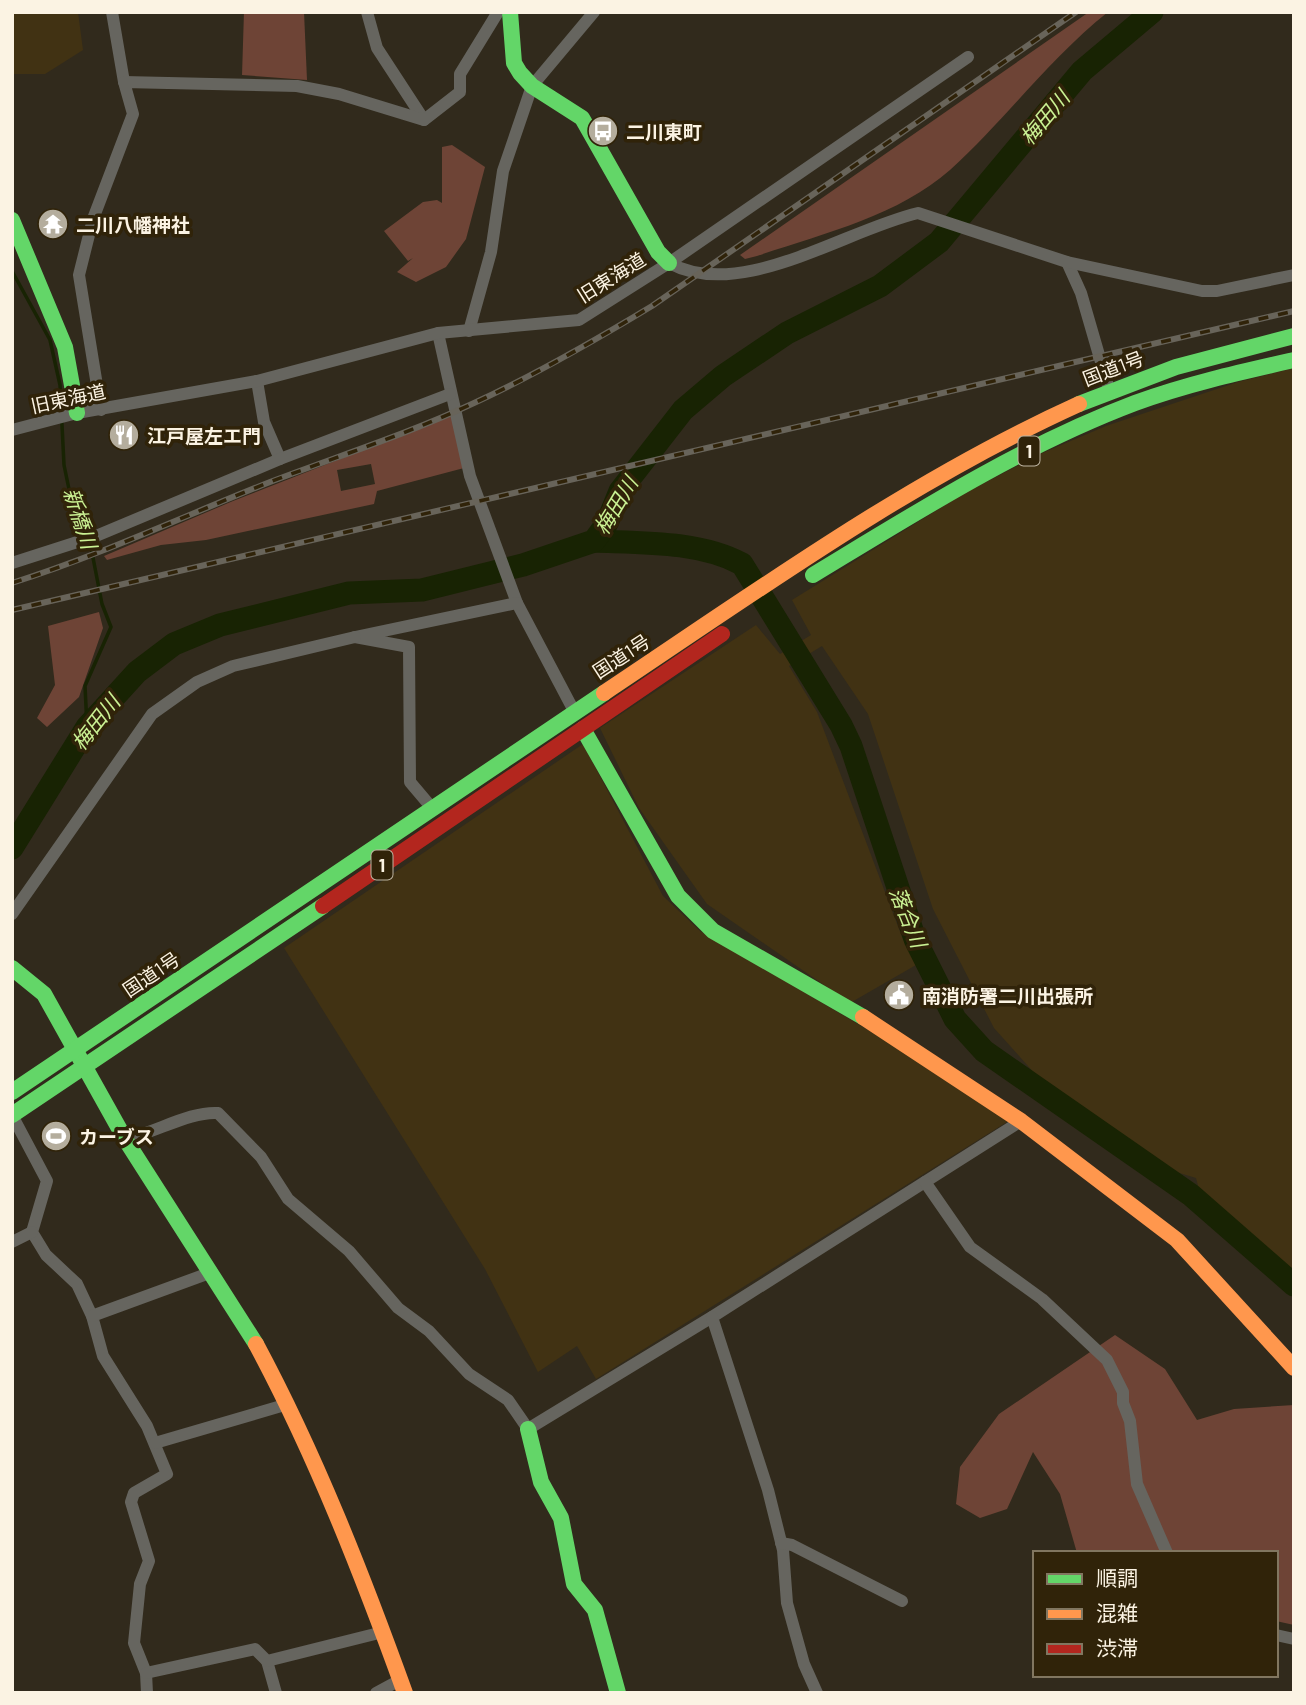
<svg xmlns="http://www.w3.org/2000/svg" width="1306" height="1705" font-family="Barlow,'Noto Sans JP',sans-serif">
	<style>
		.built { fill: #413213 }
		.green { fill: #6e4436; fill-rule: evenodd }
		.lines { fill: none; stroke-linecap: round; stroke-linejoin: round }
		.stream { stroke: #182303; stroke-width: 3.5 }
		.river { stroke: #182303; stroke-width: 23 }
		.street { stroke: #66655f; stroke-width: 12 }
		.fast { stroke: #63d668; stroke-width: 16 }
		.slow { stroke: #ff974d; stroke-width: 16 }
		.jam { stroke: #b3261e; stroke-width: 16 }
		.rail-casing { stroke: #68645a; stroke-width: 6 }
		.rail { stroke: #302309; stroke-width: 3.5; stroke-dasharray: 10; stroke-linecap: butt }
		.labels { text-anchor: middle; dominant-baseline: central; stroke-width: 7; stroke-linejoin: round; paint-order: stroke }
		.shield { fill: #302309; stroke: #beb5a2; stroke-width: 2 }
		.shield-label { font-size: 18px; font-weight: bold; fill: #fbf3e3 }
		.poi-label { font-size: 19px; font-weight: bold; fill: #fbf3e3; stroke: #302309; text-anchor: start }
		.street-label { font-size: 19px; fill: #fbf3e3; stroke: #302309 }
		.water-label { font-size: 21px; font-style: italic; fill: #caf193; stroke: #302309 }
	</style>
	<rect width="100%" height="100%" fill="#312a1c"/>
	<g class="built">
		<path d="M 12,12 L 78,12 L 83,50 L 45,74 L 12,74 Z"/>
		<path d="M 1294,368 L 1294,1286 L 1200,1193 L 1196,1178 L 1163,1168 L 1036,1075 L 994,1028 L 933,909 L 868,714 L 822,646 L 789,666 L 817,712 L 902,937 L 916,965 L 850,1003 L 707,904 L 639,808 L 600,728 L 756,625 L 780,654 L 811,635 L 792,600 L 963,494 L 1040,454 L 1106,426 L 1238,382 Z"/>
		<path d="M 583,744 L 663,896 L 700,931 L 965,1087 L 1010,1120 L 596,1379 L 577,1346 L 538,1372 L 485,1269 L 284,948 Z"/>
	</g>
	<g class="green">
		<path d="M 244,12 L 304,12 L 307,80 L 242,75 Z"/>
		<path d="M 1089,12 L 1108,12 C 1049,59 1005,120 950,170 C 898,216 822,234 757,256 L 745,259 L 740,255 Z"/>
		<path d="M 452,145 L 485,167 L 466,239 L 446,267 L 416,282 L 397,272 L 413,258 L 408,261 L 384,231 L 423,202 L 437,200 L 442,203 L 442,147 Z"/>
		<path d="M 452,415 L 464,468 L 377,491 L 374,504 L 206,540 L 161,545 L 107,560 L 104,556 L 233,501 ZM 371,464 L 375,484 L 341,491 L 337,470 Z"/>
		<path d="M 99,612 L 103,628 L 79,697 L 47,727 L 37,718 L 55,685 L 48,626 Z"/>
		<path d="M 1115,1335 L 1165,1369 L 1197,1420 L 1234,1409 L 1294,1405 L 1294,1625 L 1276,1621 L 1276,1553 L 1077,1553 L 1060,1494 L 1033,1452 L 1007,1509 L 980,1518 L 956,1504 L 960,1467 L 999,1414 Z"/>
	</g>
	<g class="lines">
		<path class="stream" d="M 12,271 L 50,340 L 60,385 L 64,465 L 70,494 L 88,532 L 102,604 L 111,627 L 85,686 L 87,727"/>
		<g class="river">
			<path d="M 594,541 C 642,543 699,541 742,564 L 841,725 L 851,746 L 915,939 L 955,1019 L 984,1051 L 1191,1195 L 1294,1285"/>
			<path d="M 12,848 L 87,727 L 137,672 L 174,644 L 220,625 L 349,593 L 422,590 L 523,565 L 594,541 L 607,523 L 620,491 L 683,410 L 723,376 L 787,333 L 880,286 L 939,242 L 1082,71 L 1152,12"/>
		</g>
		<g class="street">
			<path d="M 112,12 L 124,82"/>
			<path d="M 367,12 L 377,48 L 424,120"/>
			<path d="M 1067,262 L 1081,293 L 1110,393"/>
			<path d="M 669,263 C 741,302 845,230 918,213 L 1067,262 L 1202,291 L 1217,291 L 1294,275"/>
			<path d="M 469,331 L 491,252 L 503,171 L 532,86 L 594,12"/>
			<path d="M 438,333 L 470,476 L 517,603"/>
			<path d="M 257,381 L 264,422 L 280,459"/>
			<path d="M 101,410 L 79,275 L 93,219 L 133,114 L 124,82 L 297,86 L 339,94 L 424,120 L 460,92 L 460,74 L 498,12"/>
			<path d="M 12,430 L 77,413 L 257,381 L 438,333 L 579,320 L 669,263 L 968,57"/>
			<path d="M 12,563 L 96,536 L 280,459 L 450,394"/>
			<path d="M 432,808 L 410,782 L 409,647 L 355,637 L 517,603 L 574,711"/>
			<path d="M 12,914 L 152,714 L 197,682 L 233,666 L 355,637"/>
			<path d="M 12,1115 L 47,1181 L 32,1232 L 46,1255 L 77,1284 L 92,1316 L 103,1356 L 147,1426 L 167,1474 L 134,1493 L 131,1502 L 149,1561 L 140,1584 L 134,1643 L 146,1673 L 147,1693"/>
			<path d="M 125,1139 C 155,1133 190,1111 218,1113 L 261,1157 L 288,1199 L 349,1251 L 398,1308 L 429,1331 L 469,1374 L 508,1400 L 528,1429 L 712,1317 L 1021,1121"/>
			<path d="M 925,1182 L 970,1247 L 1042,1299 L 1107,1360 L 1123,1392 L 1123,1403 L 1130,1421 L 1137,1484 L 1167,1553"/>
			<path d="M 12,1242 L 32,1232"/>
			<path d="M 92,1316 L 212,1272"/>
			<path d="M 712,1317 L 768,1490 L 783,1550 L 787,1603 L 804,1664 L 817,1693"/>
			<path d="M 155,1443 L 288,1404"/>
			<path d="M 781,1543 L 792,1545 L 902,1601"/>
			<path d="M 1276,1635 L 1294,1639"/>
			<path d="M 267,1661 L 276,1693"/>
			<path d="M 146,1673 L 255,1649 L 267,1661 L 383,1632"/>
			<path d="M 376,1693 L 400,1680"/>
		</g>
		<g class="fast">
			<path d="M 510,12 L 514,63 L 520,73 L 532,86 L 582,118 L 658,252 L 669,263"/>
			<path d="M 12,220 L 65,347 L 77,413"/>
			<path d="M 1079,404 L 1176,367 L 1294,336"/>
			<path d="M 813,575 C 917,512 1021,446 1135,403 C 1187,384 1241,372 1294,360"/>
			<path d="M 583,729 L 678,896 L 713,931 L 863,1017"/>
			<path d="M 12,968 L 44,994 L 125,1139 L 256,1344"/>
			<path d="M 12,1092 L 604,693"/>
			<path d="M 12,1115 L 323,906"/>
			<path d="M 528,1429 L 541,1482 L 561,1518 L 574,1584 L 595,1610 L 618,1693"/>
		</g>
		<g class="slow">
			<path d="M 604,693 C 757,591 911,480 1079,404"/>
			<path d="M 863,1017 L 1021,1121 L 1177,1240 L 1294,1368"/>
			<path d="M 256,1344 C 316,1456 362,1574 405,1693"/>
		</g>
		<path class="jam" d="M 323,906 L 722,634"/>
		<g class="rail-casing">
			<g id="rail">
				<path d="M 12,583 C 101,555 184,516 270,482 C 338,456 408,434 474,403 C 535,375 594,341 652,306 L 1076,12"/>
				<path d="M 12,610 L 1294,311"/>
			</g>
		</g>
		<use href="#rail" class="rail"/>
	</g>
	<defs>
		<g id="bus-disc" transform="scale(1.575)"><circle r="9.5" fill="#b4ad9d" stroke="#302309"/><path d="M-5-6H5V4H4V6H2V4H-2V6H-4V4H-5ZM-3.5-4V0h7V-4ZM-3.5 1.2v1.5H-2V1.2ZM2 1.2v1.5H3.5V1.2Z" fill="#fff"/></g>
		<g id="temple-disc" transform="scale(1.575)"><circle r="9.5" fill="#b4ad9d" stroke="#302309"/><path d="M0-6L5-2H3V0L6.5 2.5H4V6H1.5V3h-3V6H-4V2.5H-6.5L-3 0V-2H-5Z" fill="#fff"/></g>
		<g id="restaurant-disc" transform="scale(1.575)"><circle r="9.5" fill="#b4ad9d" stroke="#302309"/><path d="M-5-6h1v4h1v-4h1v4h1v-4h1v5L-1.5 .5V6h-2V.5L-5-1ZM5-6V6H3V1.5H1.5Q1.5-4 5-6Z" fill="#fff"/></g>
		<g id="civic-disc" transform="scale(1.575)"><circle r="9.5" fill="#b4ad9d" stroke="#302309"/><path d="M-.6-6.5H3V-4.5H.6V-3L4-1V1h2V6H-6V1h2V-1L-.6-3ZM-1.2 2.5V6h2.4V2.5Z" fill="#fff"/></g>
		<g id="stadium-disc" transform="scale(1.575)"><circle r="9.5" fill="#b4ad9d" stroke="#302309"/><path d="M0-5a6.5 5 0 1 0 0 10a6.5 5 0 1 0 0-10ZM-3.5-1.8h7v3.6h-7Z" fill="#fff"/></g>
	</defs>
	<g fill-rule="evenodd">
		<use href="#bus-disc" x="603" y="131"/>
		<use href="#temple-disc" x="53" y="224"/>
		<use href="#restaurant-disc" x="124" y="435"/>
		<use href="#civic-disc" x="899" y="995"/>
		<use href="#stadium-disc" x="56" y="1136"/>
	</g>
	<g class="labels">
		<g class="shield">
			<rect x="1018.5" y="436.5" width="21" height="29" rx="5"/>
			<rect x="371.5" y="850.5" width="21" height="29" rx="5"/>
		</g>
		<g class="shield-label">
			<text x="1029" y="451">1</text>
			<text x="382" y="865">1</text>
		</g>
		<g class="poi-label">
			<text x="626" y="131">二川東町</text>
			<text x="76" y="224">二川八幡神社</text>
			<text x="147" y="435">江戸屋左エ門</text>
			<text x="922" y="995">南消防署二川出張所</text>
			<text x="79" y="1136">カーブス</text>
		</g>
		<g class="street-label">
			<text transform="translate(611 277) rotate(-32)">旧東海道</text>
			<text transform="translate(1113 368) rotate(-21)">国道1号</text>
			<text transform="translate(68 398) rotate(-12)">旧東海道</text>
			<text transform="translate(621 656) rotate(-33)">国道1号</text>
			<text transform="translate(151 974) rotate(-34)">国道1号</text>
		</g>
		<g class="water-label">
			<text transform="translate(1044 117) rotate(-50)">梅田川</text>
			<text transform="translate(615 505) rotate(-59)">梅田川</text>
			<text transform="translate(81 518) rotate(72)">新橋川</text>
			<text transform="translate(95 722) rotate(-52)">梅田川</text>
			<text transform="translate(909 917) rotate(68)">落合川</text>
		</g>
	</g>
	<rect width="1306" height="1705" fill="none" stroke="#fbf3e3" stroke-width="28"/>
	<rect x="1033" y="1551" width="245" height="126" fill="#302309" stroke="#817660" stroke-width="2"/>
	<rect x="1047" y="1574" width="35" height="10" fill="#63d668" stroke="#817660" stroke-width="2"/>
	<text x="1096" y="1586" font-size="21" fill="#fbf3e3">順調</text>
	<rect x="1047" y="1609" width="35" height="10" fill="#ff974d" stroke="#817660" stroke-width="2"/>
	<text x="1096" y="1621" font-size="21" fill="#fbf3e3">混雑</text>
	<rect x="1047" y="1644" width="35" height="10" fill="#b3261e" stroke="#817660" stroke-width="2"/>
	<text x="1096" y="1656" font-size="21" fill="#fbf3e3">渋滞</text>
</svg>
